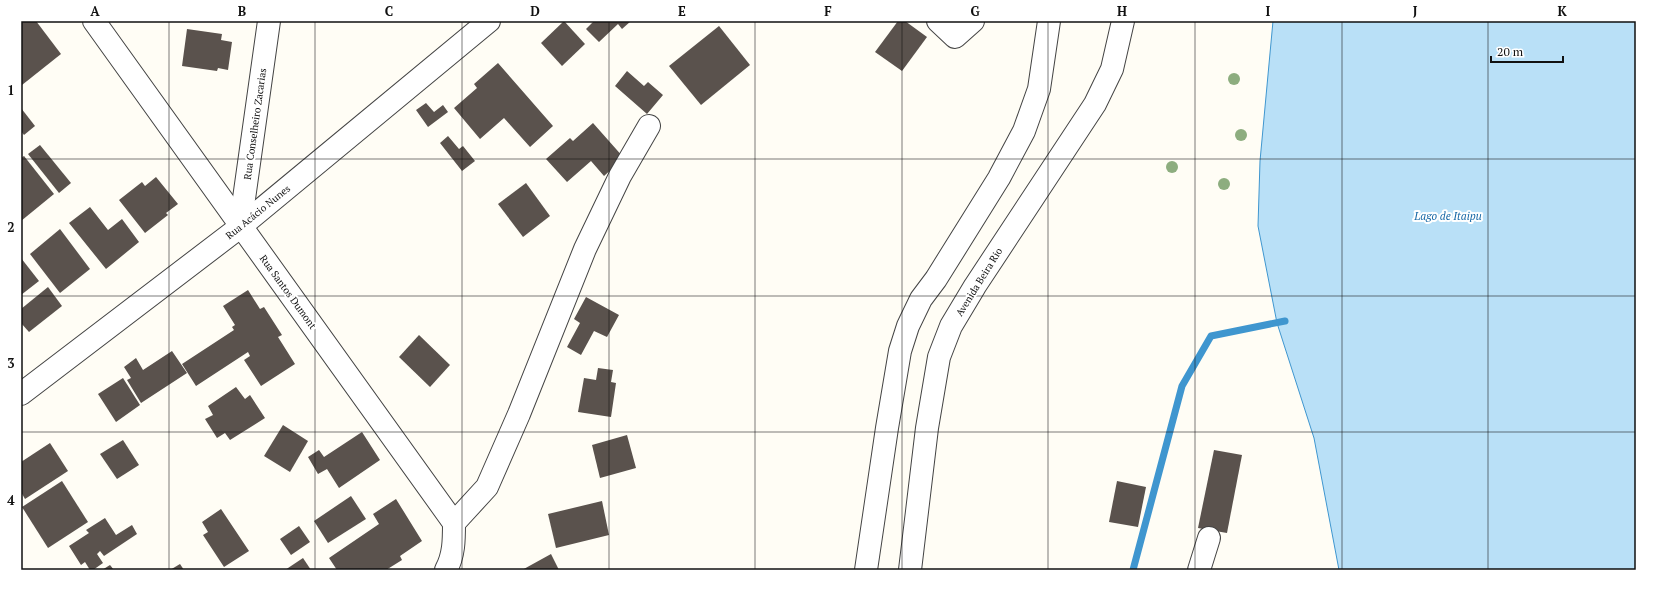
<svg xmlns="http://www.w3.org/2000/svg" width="1657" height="591" font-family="'PT Serif',serif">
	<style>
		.water { fill: #b9e0f7; stroke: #3f96cf }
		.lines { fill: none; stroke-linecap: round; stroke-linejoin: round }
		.stream { stroke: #3f96cf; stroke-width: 7 }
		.building { fill: #5a524d }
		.minor-casing { stroke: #444; stroke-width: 24 }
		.minor { stroke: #fff; stroke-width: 22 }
		.tree { fill: #8dad7f }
		.grid { fill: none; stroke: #111; stroke-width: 1; stroke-opacity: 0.55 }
		.labels { text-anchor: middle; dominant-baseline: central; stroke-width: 4; stroke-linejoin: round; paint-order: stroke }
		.street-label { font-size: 10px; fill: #111; stroke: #fff }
		.water-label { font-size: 11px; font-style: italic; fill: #1768a6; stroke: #fff }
		.neatline { fill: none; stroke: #111; stroke-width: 1.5 }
		.grid-label { font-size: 13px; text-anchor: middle; font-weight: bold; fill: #111 }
	</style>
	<rect width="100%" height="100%" fill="#fffdf5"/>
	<path class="water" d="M 1273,21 L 1636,21 L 1636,570 L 1339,570 L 1314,438 L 1277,323 L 1258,226 L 1260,161 Z"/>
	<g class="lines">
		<path class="stream" d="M 1133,570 L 1182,386 L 1211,336 L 1285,321"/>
	</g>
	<g class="building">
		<path d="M 21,21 L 36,21 L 61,54 L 22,85 Z"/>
		<path d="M 564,21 L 585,44 L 562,66 L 541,43 Z"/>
		<path d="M 594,21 L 631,21 L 622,29 L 618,24 L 599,42 L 586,29 Z"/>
		<path d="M 898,21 L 905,21 L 927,37 L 902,71 L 875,52 Z"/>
		<path d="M 719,26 L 750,65 L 701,105 L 669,66 Z"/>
		<path d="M 187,29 L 222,34 L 221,40 L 232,42 L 228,70 L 218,68 L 217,71 L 182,66 Z"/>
		<path d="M 498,63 L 553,126 L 530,147 L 504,118 L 480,139 L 454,108 L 477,88 L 474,84 Z"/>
		<path d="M 627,71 L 644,86 L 648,82 L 663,95 L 647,114 L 615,86 Z"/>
		<path d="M 426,103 L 434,112 L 443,105 L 448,112 L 428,127 L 416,110 Z"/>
		<path d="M 21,108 L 35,126 L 24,135 L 21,131 Z"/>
		<path d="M 593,123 L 624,158 L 604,176 L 591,161 L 567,182 L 546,159 L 570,138 L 573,141 Z"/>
		<path d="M 448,136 L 459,149 L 463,146 L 475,161 L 462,171 L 440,143 Z"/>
		<path d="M 40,145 L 71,183 L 59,193 L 28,154 Z"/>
		<path d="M 24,156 L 54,194 L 21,221 L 21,158 Z"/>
		<path d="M 156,177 L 178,204 L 166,213 L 168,215 L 145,233 L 119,200 L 142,182 L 145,186 Z"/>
		<path d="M 526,183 L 550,216 L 523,237 L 498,204 Z"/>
		<path d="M 90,207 L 108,230 L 122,219 L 139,242 L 106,269 L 69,223 Z"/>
		<path d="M 60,229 L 90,269 L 60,293 L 30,254 Z"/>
		<path d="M 21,258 L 39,281 L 21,295 Z"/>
		<path d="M 48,287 L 62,306 L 29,332 L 21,323 L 21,309 Z"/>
		<path d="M 248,290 L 260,309 L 264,307 L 282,335 L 278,337 L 295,364 L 261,386 L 244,360 L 250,356 L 248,352 L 196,386 L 182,364 L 234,330 L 232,327 L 235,325 L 223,306 Z"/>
		<path d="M 586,297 L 619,315 L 607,337 L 594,331 L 581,355 L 567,347 L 580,323 L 574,319 Z"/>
		<path d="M 419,335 L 450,365 L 430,387 L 399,357 Z"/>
		<path d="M 172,351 L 187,373 L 141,403 L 127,380 L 131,378 L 124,367 L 136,358 L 143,370 Z"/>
		<path d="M 598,368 L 613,370 L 611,382 L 616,383 L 611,417 L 578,412 L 584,378 L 596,380 Z"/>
		<path d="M 123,378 L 140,405 L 116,422 L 98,394 Z"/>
		<path d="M 236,387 L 245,399 L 250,395 L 265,418 L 230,440 L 225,433 L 217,438 L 205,419 L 213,415 L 208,406 Z"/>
		<path d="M 283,425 L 308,441 L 290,472 L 264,456 Z"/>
		<path d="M 362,432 L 380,460 L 339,488 L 327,469 L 318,474 L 308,457 L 319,450 L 324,457 Z"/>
		<path d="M 627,435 L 636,468 L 600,478 L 592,445 Z"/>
		<path d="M 123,440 L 139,465 L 117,479 L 100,454 Z"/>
		<path d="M 50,443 L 68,471 L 25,499 L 21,492 L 21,462 Z"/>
		<path d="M 1214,450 L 1242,455 L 1227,533 L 1198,528 Z"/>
		<path d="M 62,481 L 88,522 L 48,548 L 22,507 Z"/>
		<path d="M 1117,481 L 1146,487 L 1138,527 L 1109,522 Z"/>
		<path d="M 351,496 L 366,519 L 328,543 L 314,521 Z"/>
		<path d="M 396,499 L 422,541 L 400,556 L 402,560 L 386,570 L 337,570 L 329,558 L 379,524 L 373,514 Z"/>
		<path d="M 602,501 L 609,535 L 556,548 L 548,514 Z"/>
		<path d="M 221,509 L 249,551 L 224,567 L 203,535 L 208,532 L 202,522 Z"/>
		<path d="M 105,518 L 116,535 L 132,525 L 137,534 L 104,556 L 100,551 L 97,554 L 103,563 L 93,570 L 90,570 L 85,562 L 81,565 L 69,546 L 89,533 L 86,530 Z"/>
		<path d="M 299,526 L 310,542 L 291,555 L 280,539 Z"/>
		<path d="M 551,554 L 559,570 L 522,570 Z"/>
		<path d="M 303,558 L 311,570 L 285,570 Z"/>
		<path d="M 180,564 L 184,570 L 170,570 Z"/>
		<path d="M 110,565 L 114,570 L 102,570 Z"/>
	</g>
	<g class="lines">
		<g class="minor-casing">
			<g id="minor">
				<path d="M 94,21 L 454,523 C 454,540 454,555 446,570"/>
				<path d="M 938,21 L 955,37 L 973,21"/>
				<path d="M 240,227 L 269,21"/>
				<path d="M 21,394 L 240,227 L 489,21"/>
				<path d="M 454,523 L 487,487 L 519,414 L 585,249 L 620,176 L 649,126"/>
				<path d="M 866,570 L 887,428 L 900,351 L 908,326 L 921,299 L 936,279 L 999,178 L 1024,131 L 1039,89 L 1049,21"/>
				<path d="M 910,570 L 927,428 L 939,357 L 951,326 L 975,286 L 1095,104 L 1112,69 L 1123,21"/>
				<path d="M 1199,570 L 1209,538"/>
			</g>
		</g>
		<use href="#minor" class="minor"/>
	</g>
	<g class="tree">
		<circle cx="1234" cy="79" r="6"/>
		<circle cx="1241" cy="135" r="6"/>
		<circle cx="1172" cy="167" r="6"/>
		<circle cx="1224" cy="184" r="6"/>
	</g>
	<path class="grid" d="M 169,21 L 169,570M 315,21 L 315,570M 462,21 L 462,570M 609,21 L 609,570M 755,21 L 755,570M 902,21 L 902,570M 1048,21 L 1048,570M 1195,21 L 1195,570M 1342,21 L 1342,570M 1488,21 L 1488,570M 21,159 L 1636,159M 21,296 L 1636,296M 21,432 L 1636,432"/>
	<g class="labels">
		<g class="street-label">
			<text transform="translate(255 124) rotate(-82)">Rua Conselheiro Zacarias</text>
			<text transform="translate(258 212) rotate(-39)">Rua Acácio Nunes</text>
			<text transform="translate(979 282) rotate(-58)">Avenida Beira Rio</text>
			<text transform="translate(288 292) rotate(54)">Rua Santos Dumont</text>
		</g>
		<g class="water-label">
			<text x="1448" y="216">Lago de Itaipu</text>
		</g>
	</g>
	<rect width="1657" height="591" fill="none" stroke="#ffffff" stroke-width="44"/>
	<path d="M1491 56v6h72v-6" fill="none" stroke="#111111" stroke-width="2"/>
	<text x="1497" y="56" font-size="12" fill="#111111" stroke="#ffffff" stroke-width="3" paint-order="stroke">20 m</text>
	<rect x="22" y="22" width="1613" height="547" class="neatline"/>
	<g class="grid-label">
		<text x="95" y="16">A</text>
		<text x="242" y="16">B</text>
		<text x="389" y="16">C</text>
		<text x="535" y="16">D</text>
		<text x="682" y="16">E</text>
		<text x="828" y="16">F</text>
		<text x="975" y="16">G</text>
		<text x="1122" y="16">H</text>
		<text x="1268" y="16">I</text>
		<text x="1415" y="16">J</text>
		<text x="1562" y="16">K</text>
		<text x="11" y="95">1</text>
		<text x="11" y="232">2</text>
		<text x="11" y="368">3</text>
		<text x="11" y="505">4</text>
	</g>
</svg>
